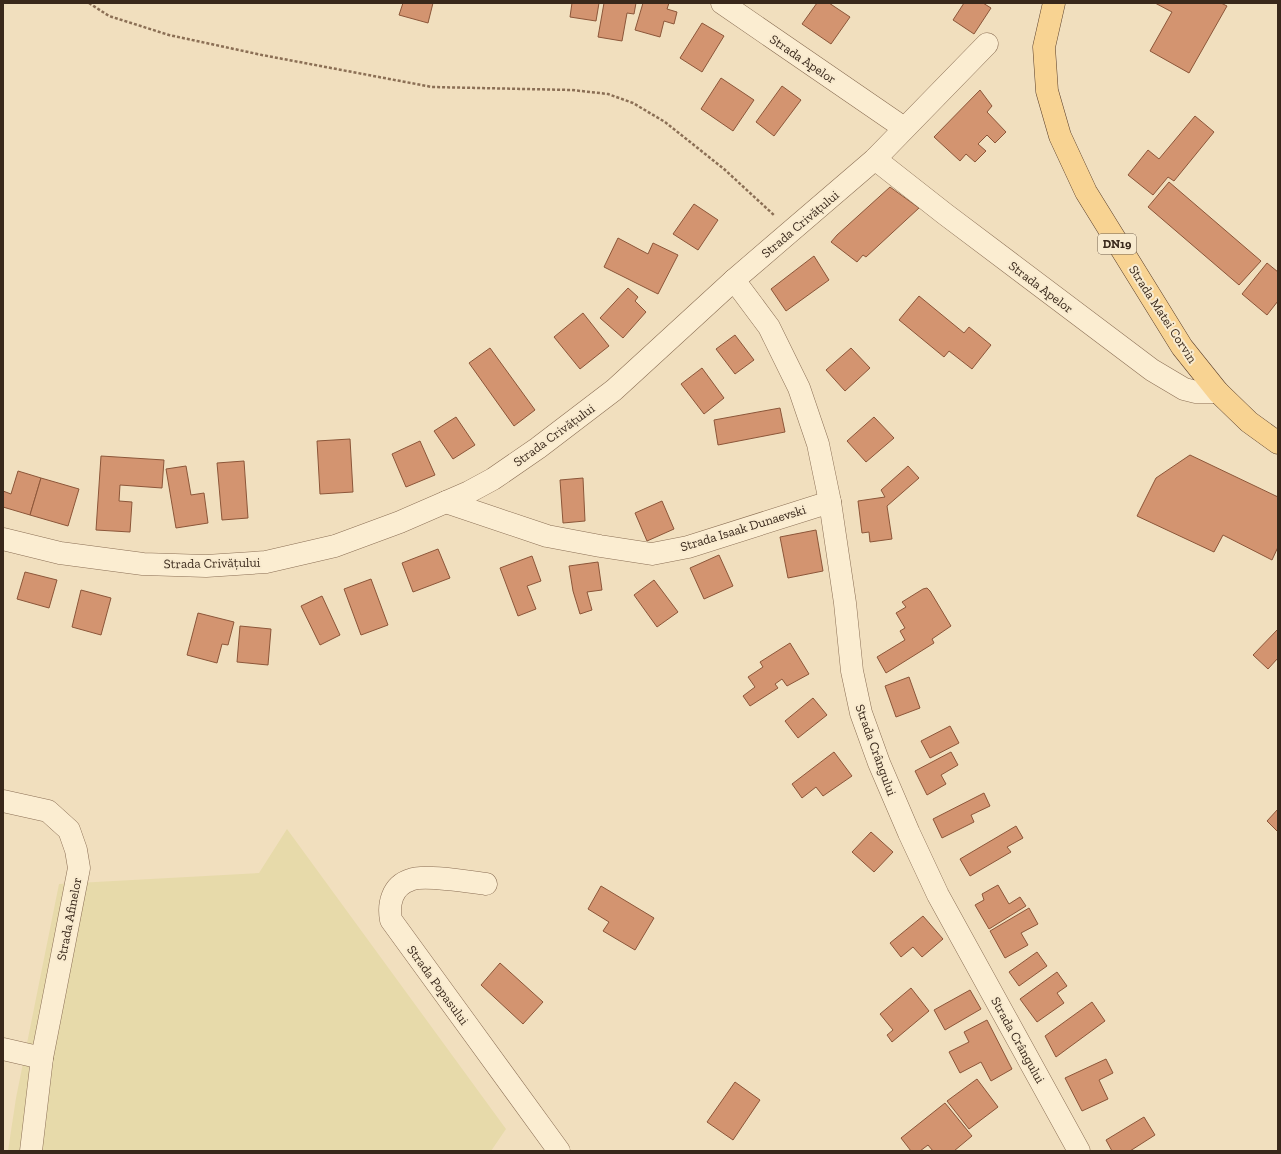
<svg xmlns="http://www.w3.org/2000/svg" width="1281" height="1154" font-family="'Zilla Slab',serif">
	<style>
		.farmland { fill: #e7daaa }
		.building { fill: #d39470; stroke: #8c5639 }
		.lines { fill: none; stroke-linecap: round; stroke-linejoin: round }
		.minor-casing { stroke: #8b6f55; stroke-width: 23 }
		.major-casing { stroke: #583d2a; stroke-width: 23 }
		.path { stroke: #8b6f55; stroke-width: 2.5; stroke-dasharray: 3 2; stroke-linecap: butt }
		.minor { stroke: #fbedd1; stroke-width: 22 }
		.major { stroke: #f8d392; stroke-width: 22 }
		.labels { text-anchor: middle; dominant-baseline: central; stroke-width: 4; stroke-linejoin: round; paint-order: stroke }
		.shield { fill: #f8eace; stroke: #726251; stroke-width: 1 }
		.shield-label { font-size: 12px; font-weight: bold; fill: #39281b }
		.street-label { font-size: 13px; fill: #39281b; stroke: #f8eace }
	</style>
	<rect width="100%" height="100%" fill="#f1dfbe"/>
	<path class="farmland" d="M 287,829 L 506,1129 L 491,1151 L 8,1151 L 16,1098 L 59,884 L 259,873 Z"/>
	<g class="building">
		<path d="M 403,3 L 433,3 L 428,23 L 399,15 Z"/>
		<path d="M 572,3 L 599,3 L 596,21 L 570,17 Z"/>
		<path d="M 604,3 L 636,3 L 634,14 L 627,13 L 622,41 L 598,37 Z"/>
		<path d="M 643,3 L 669,3 L 667,9 L 677,12 L 674,24 L 664,21 L 660,37 L 635,30 Z"/>
		<path d="M 817,3 L 829,3 L 850,17 L 831,44 L 802,24 Z"/>
		<path d="M 964,3 L 983,3 L 991,8 L 974,34 L 953,20 Z"/>
		<path d="M 1155,3 L 1221,3 L 1227,6 L 1189,73 L 1150,51 L 1172,12 Z"/>
		<path d="M 702,23 L 724,36 L 702,72 L 680,58 Z"/>
		<path d="M 721,78 L 754,100 L 733,131 L 701,109 Z"/>
		<path d="M 782,86 L 801,100 L 774,136 L 756,122 Z"/>
		<path d="M 980,90 L 992,106 L 987,112 L 1006,132 L 995,143 L 987,135 L 978,144 L 986,151 L 975,162 L 966,154 L 960,161 L 934,137 Z"/>
		<path d="M 1195,116 L 1214,132 L 1174,181 L 1168,177 L 1153,195 L 1128,175 L 1148,150 L 1159,159 Z"/>
		<path d="M 1169,182 L 1261,261 L 1239,285 L 1148,207 Z"/>
		<path d="M 890,187 L 919,208 L 866,257 L 863,255 L 857,262 L 831,242 L 837,235 Z"/>
		<path d="M 694,204 L 718,220 L 698,250 L 673,234 Z"/>
		<path d="M 618,238 L 648,254 L 653,243 L 678,255 L 658,294 L 604,267 Z"/>
		<path d="M 814,256 L 829,280 L 786,311 L 771,289 Z"/>
		<path d="M 1267,263 L 1278,272 L 1278,301 L 1267,315 L 1242,294 Z"/>
		<path d="M 628,288 L 638,297 L 635,301 L 646,312 L 623,338 L 600,318 Z"/>
		<path d="M 919,296 L 964,333 L 969,327 L 991,345 L 972,369 L 949,351 L 944,357 L 899,320 Z"/>
		<path d="M 583,313 L 609,346 L 580,369 L 554,337 Z"/>
		<path d="M 735,335 L 754,360 L 735,374 L 716,349 Z"/>
		<path d="M 490,348 L 535,410 L 514,426 L 469,363 Z"/>
		<path d="M 851,348 L 870,368 L 845,391 L 826,370 Z"/>
		<path d="M 702,368 L 724,398 L 704,414 L 681,384 Z"/>
		<path d="M 780,408 L 785,432 L 718,445 L 714,420 Z"/>
		<path d="M 456,417 L 475,445 L 453,459 L 434,431 Z"/>
		<path d="M 874,417 L 894,438 L 866,462 L 847,441 Z"/>
		<path d="M 350,439 L 353,492 L 320,494 L 317,441 Z"/>
		<path d="M 420,441 L 435,475 L 406,487 L 392,454 Z"/>
		<path d="M 1190,455 L 1278,497 L 1278,547 L 1272,560 L 1223,535 L 1214,552 L 1137,516 L 1156,478 Z"/>
		<path d="M 101,456 L 164,460 L 162,488 L 120,485 L 119,501 L 132,502 L 130,532 L 96,530 Z"/>
		<path d="M 244,461 L 248,518 L 222,520 L 217,463 Z"/>
		<path d="M 186,466 L 191,495 L 204,493 L 208,523 L 176,528 L 166,469 Z"/>
		<path d="M 908,466 L 919,478 L 887,506 L 892,539 L 870,542 L 869,532 L 862,533 L 858,501 L 885,497 L 881,490 Z"/>
		<path d="M 18,471 L 41,478 L 30,515 L 3,507 L 3,491 L 11,494 Z"/>
		<path d="M 41,478 L 79,489 L 68,526 L 30,515 Z"/>
		<path d="M 583,478 L 585,521 L 563,523 L 560,480 Z"/>
		<path d="M 662,501 L 674,529 L 647,541 L 635,513 Z"/>
		<path d="M 816,530 L 823,571 L 788,578 L 780,537 Z"/>
		<path d="M 438,549 L 450,578 L 413,592 L 402,563 Z"/>
		<path d="M 719,555 L 733,586 L 704,599 L 690,568 Z"/>
		<path d="M 532,556 L 541,581 L 527,586 L 536,609 L 518,616 L 500,568 Z"/>
		<path d="M 598,562 L 602,590 L 587,592 L 592,610 L 580,614 L 573,591 L 569,566 Z"/>
		<path d="M 25,572 L 57,580 L 49,608 L 17,599 Z"/>
		<path d="M 371,579 L 388,625 L 361,635 L 344,589 Z"/>
		<path d="M 654,580 L 678,612 L 657,627 L 634,595 Z"/>
		<path d="M 927,588 L 930,591 L 951,626 L 932,639 L 934,643 L 886,673 L 877,657 L 905,640 L 900,631 L 905,628 L 896,613 L 906,607 L 902,602 L 923,589 Z"/>
		<path d="M 81,590 L 111,598 L 101,635 L 72,627 Z"/>
		<path d="M 322,596 L 340,635 L 320,645 L 301,606 Z"/>
		<path d="M 198,613 L 234,622 L 228,645 L 222,644 L 217,663 L 187,655 Z"/>
		<path d="M 240,626 L 271,629 L 268,665 L 237,662 Z"/>
		<path d="M 1278,629 L 1278,658 L 1268,669 L 1253,655 Z"/>
		<path d="M 790,643 L 809,674 L 787,686 L 782,679 L 775,684 L 778,688 L 750,706 L 743,696 L 755,687 L 748,677 L 763,667 L 760,662 Z"/>
		<path d="M 909,677 L 920,708 L 896,717 L 885,686 Z"/>
		<path d="M 813,698 L 827,715 L 798,738 L 785,721 Z"/>
		<path d="M 950,726 L 959,743 L 930,758 L 921,741 Z"/>
		<path d="M 834,752 L 852,776 L 823,796 L 816,787 L 802,798 L 792,784 Z"/>
		<path d="M 951,752 L 958,765 L 941,775 L 946,784 L 927,795 L 915,771 Z"/>
		<path d="M 984,793 L 990,806 L 971,815 L 974,822 L 942,838 L 933,819 Z"/>
		<path d="M 1278,809 L 1278,832 L 1267,821 Z"/>
		<path d="M 1016,826 L 1023,838 L 1007,847 L 1011,852 L 970,876 L 960,859 Z"/>
		<path d="M 871,832 L 893,852 L 874,872 L 852,852 Z"/>
		<path d="M 998,885 L 1009,904 L 1020,897 L 1026,906 L 989,929 L 975,905 L 984,900 L 982,894 Z"/>
		<path d="M 601,886 L 654,918 L 635,950 L 603,931 L 609,922 L 588,909 Z"/>
		<path d="M 1029,908 L 1038,924 L 1021,933 L 1028,945 L 1005,958 L 990,931 Z"/>
		<path d="M 923,916 L 943,939 L 922,957 L 913,947 L 901,957 L 890,943 Z"/>
		<path d="M 1037,952 L 1047,966 L 1019,986 L 1009,972 Z"/>
		<path d="M 500,963 L 543,1002 L 523,1024 L 481,985 Z"/>
		<path d="M 1057,972 L 1067,986 L 1057,993 L 1064,1003 L 1037,1022 L 1020,999 Z"/>
		<path d="M 911,988 L 929,1011 L 892,1042 L 887,1035 L 893,1030 L 880,1014 Z"/>
		<path d="M 970,990 L 981,1009 L 945,1030 L 934,1010 Z"/>
		<path d="M 1092,1002 L 1105,1021 L 1056,1057 L 1045,1036 Z"/>
		<path d="M 987,1020 L 1012,1069 L 991,1081 L 981,1062 L 960,1073 L 949,1052 L 969,1042 L 964,1032 Z"/>
		<path d="M 1106,1059 L 1113,1073 L 1099,1080 L 1108,1099 L 1082,1111 L 1065,1078 Z"/>
		<path d="M 977,1079 L 998,1107 L 969,1129 L 947,1101 Z"/>
		<path d="M 735,1082 L 760,1100 L 733,1140 L 707,1122 Z"/>
		<path d="M 945,1103 L 972,1136 L 954,1151 L 933,1151 L 928,1145 L 920,1151 L 911,1151 L 901,1138 Z"/>
		<path d="M 1144,1117 L 1155,1135 L 1130,1151 L 1112,1151 L 1106,1140 Z"/>
	</g>
	<g class="lines">
		<g class="minor-casing">
			<g id="minor">
				<path d="M 722,3 L 904,128"/>
				<path d="M 875,159 L 945,214 L 1152,370 L 1184,389 L 1196,392 L 1218,392"/>
				<path d="M 734,280 L 769,327 L 799,388 L 818,444 L 830,502 L 845,603 L 852,671 L 861,713 L 879,763 L 909,833 L 938,895 L 1079,1151"/>
				<path d="M 446,502 L 547,536 L 600,546 L 652,554 L 688,547 L 830,502"/>
				<path d="M 3,539 L 60,553 L 143,564 L 206,566 L 266,562 L 335,546 L 400,522 L 469,492 L 493,479 L 538,448 L 614,390 L 734,280 L 875,159 L 987,44"/>
				<path d="M 3,801 L 48,811 L 69,830 L 76,850 L 79,868 L 42,1058 L 31,1151"/>
				<path d="M 486,884 C 469,882 424,874 410,880 C 392,886 388,904 391,920 L 559,1151"/>
				<path d="M 3,1049 L 42,1058"/>
			</g>
		</g>
		<g class="major-casing">
			<path id="major" d="M 1054,3 L 1044,47 L 1047,91 L 1060,136 L 1086,192 L 1182,347 L 1218,392 L 1249,422 L 1278,443"/>
		</g>
		<path class="path" d="M 89,3 L 109,16 L 169,35 L 262,55 L 432,87 L 572,90 L 608,94 L 633,103 L 665,122 L 724,169 L 775,216"/>
		<use href="#minor" class="minor"/>
		<use href="#major" class="major"/>
	</g>
	<g class="labels">
		<rect class="shield" x="1098" y="234" width="38" height="20" rx="3"/>
		<g class="shield-label">
			<text x="1117" y="244">DN19</text>
		</g>
		<g class="street-label">
			<text transform="translate(803 59) rotate(34)">Strada Apelor</text>
			<text transform="translate(800 224) rotate(-40)">Strada Crivățului</text>
			<text transform="translate(1041 287) rotate(37)">Strada Apelor</text>
			<text transform="translate(1163 314) rotate(57)">Strada Matei Corvin</text>
			<text transform="translate(554 435) rotate(-36)">Strada Crivățului</text>
			<text transform="translate(743 528) rotate(-17)">Strada Isaak Dunaevski</text>
			<text transform="translate(212 563) rotate(-1)">Strada Crivățului</text>
			<text transform="translate(876 750) rotate(70)">Strada Crângului</text>
			<text transform="translate(69 919) rotate(-79)">Strada Afinelor</text>
			<text transform="translate(438 985) rotate(54)">Strada Popasului</text>
			<text transform="translate(1018 1040) rotate(61)">Strada Crângului</text>
		</g>
	</g>
	<rect width="1281" height="1154" fill="none" stroke="#39281b" stroke-width="8"/>
</svg>
